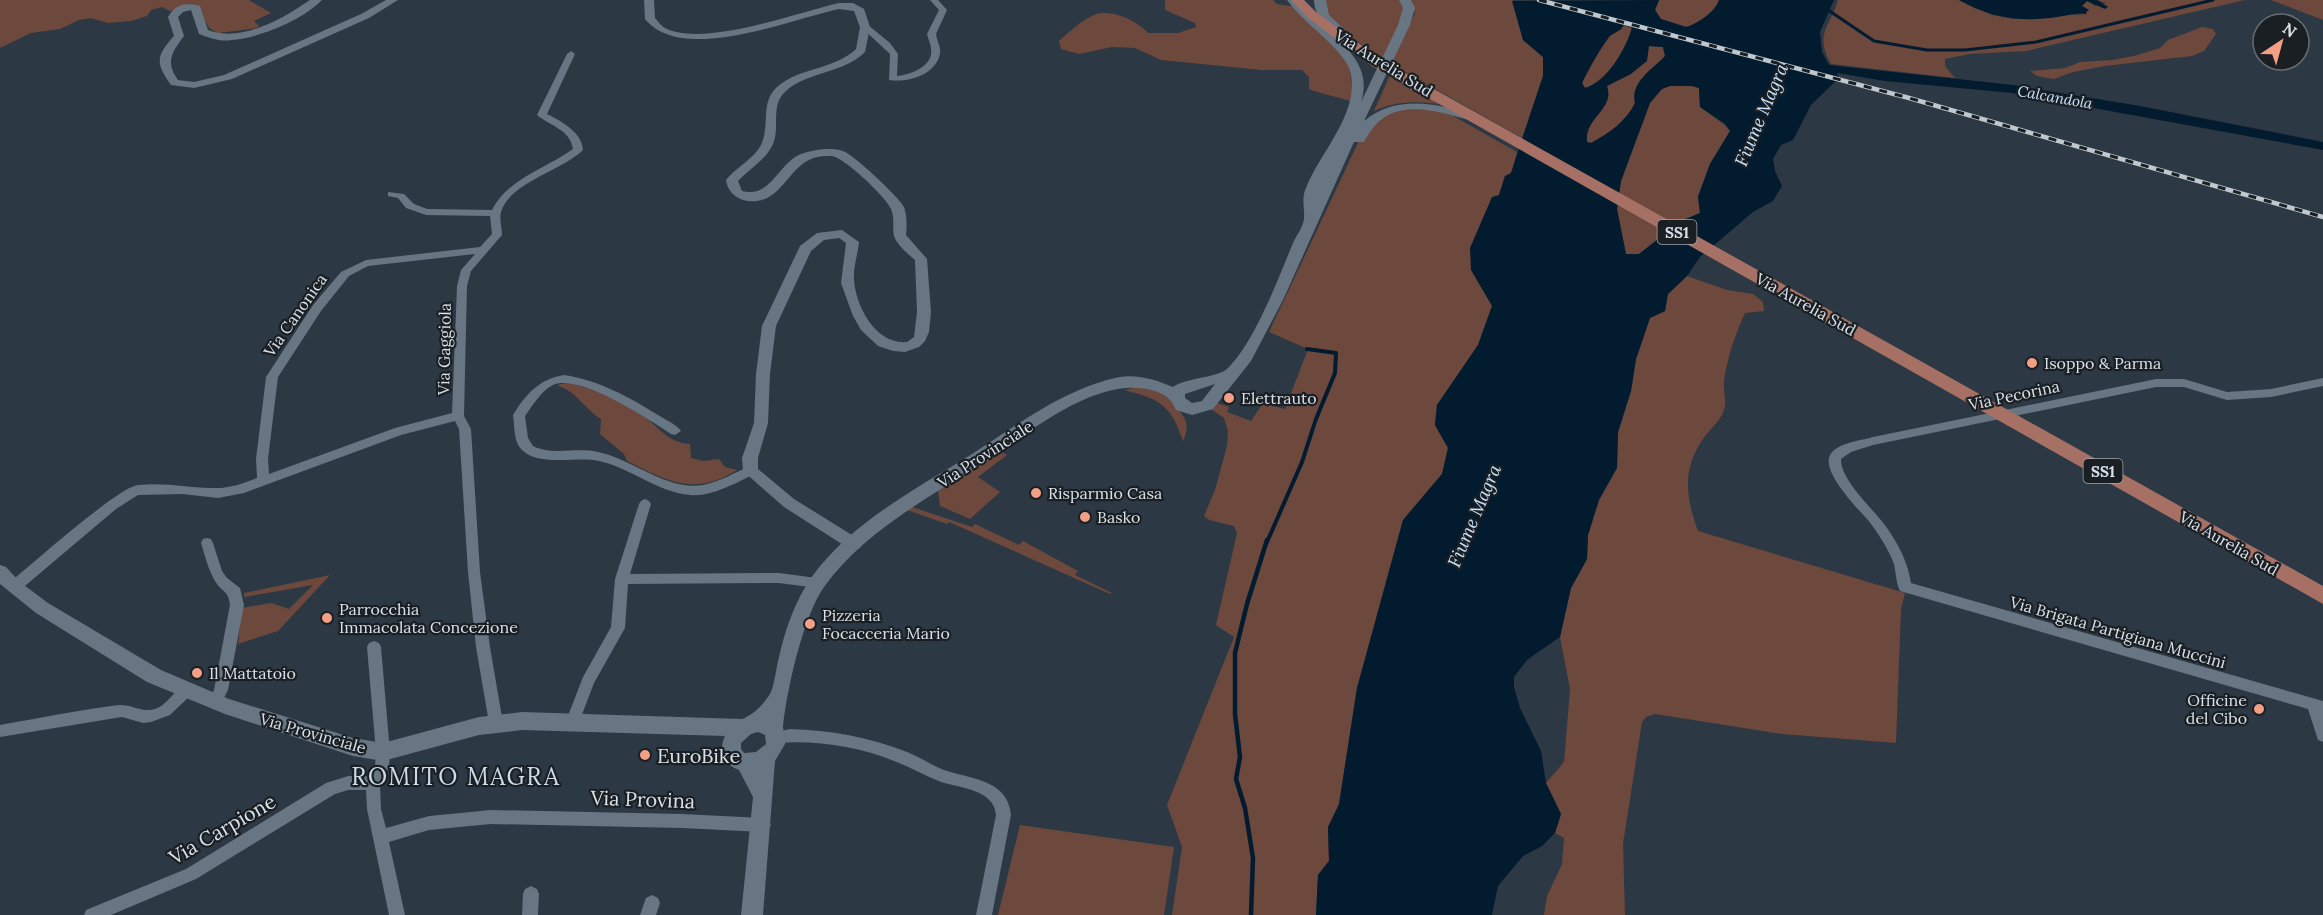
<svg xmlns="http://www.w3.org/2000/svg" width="2323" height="915" font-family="Lora,serif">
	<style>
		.green { fill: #6d483d }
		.water { fill: #031b2f; fill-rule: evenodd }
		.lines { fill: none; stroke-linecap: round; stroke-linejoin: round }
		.stream-far2 { stroke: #031b2f; stroke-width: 3 }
		.stream-far1 { stroke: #031b2f; stroke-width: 4 }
		.stream { stroke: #031b2f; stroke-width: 4.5 }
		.minor { fill: #687582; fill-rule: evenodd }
		.tertiary { fill: #687582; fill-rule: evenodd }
		.secondary { fill: #687582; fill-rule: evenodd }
		.primary { fill: #a67064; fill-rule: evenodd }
		.rail-casing { stroke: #bfc8cf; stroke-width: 4.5 }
		.rail { stroke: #1a1f24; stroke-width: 3; stroke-dasharray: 8; stroke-linecap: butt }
		.poi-dot { fill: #f39f86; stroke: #1a1f24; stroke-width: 2 }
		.labels { text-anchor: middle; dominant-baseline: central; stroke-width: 4.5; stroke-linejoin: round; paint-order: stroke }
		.far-water-label { font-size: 15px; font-style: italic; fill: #c8e4fd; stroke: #1a1f24 }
		.shield { fill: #1a1f24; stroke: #a0a7ad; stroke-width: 1.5 }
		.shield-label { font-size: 15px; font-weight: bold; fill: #d9e1e8 }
		.street-label { font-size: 16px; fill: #d9e1e8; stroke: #1a1f24 }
		.poi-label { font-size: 16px; fill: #d9e1e8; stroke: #1a1f24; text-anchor: start }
		.water-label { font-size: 18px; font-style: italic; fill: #c8e4fd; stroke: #1a1f24 }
		.near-poi-label { font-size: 20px; fill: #d9e1e8; stroke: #1a1f24; text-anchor: start }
		.near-street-label { font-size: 20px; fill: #d9e1e8; stroke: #1a1f24 }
		.near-quarter-label { font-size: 24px; letter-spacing: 1.5px; fill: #ccdbe9; stroke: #1a1f24 }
	</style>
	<rect width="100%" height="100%" fill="#2c3843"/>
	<g class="green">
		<path d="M 0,0 L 249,0 L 271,13 L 254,21 L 259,26 L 257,28 L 219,33 C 203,29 206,14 196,6 L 170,11 L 162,7 L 151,10 L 147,16 L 131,21 L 108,23 L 91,18 L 79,20 L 60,29 L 31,33 L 0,48 Z"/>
		<path d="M 1165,0 L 1273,0 L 1277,4 L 1297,7 L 1348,56 L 1354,102 L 1314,91 L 1309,89 L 1309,77 L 1302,70 L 1262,70 L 1161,60 L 1135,48 L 1112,47 L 1079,54 L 1061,49 L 1059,41 C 1069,32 1082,20 1094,15 C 1111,8 1137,21 1148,33 L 1178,33 L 1196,27 L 1195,23 L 1165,10 Z"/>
		<path d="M 1324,0 L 1400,0 L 1406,9 L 1383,60 L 1334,24 L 1328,18 Z"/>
		<path d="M 1411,0 L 1513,0 L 1523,40 L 1543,57 L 1543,76 L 1522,138 L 1391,64 L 1415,13 Z"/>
		<path d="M 1659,0 L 1719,0 C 1716,11 1698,24 1686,27 L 1661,19 L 1655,10 Z"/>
		<path d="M 1838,0 L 1959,0 L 1992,15 L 2013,19 L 2086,14 L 2085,12 L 2089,10 L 2082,6 L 2087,1 L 2095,6 L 2106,3 L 2097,0 L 2245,0 L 2026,51 L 1970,54 L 1945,59 L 1945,66 L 1955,78 L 1831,64 C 1814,34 1830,27 1838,0 Z"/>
		<path d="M 2271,0 L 2323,0 L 2323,20 Z"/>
		<path d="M 1624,25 L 1632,28 C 1625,49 1608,81 1585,88 L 1582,83 C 1590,67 1598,52 1609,37 C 1614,32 1620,32 1624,25 Z"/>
		<path d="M 2202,27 L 2213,29 L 2216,34 L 2204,51 L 2192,56 L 2105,66 L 2073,72 L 2054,79 L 2037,76 L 2030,71 L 2065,68 L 2080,62 L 2112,60 L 2134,56 L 2160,48 L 2168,40 Z"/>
		<path d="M 1649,46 L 1663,47 L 1665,56 C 1653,69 1630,82 1635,103 C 1626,122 1609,133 1591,143 L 1587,142 C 1585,116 1615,110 1607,86 L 1633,70 Z"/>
		<path d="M 1391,73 L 1445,105 C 1422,101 1397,100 1374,111 Z"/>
		<path d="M 1670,86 L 1693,86 L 1699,88 L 1700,107 L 1725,125 L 1730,131 L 1710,164 L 1698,196 L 1700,213 L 1681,221 L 1639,254 L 1626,254 L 1617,209 L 1621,181 L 1650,103 L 1661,89 Z"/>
		<path d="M 1413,106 L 1441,109 L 1517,152 L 1511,174 L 1505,176 L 1499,195 L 1492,306 L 1478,345 L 1437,405 L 1435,425 L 1448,448 L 1442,474 L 1403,520 L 1357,688 L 1339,805 L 1328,827 L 1329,861 L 1318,875 L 1316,915 L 1172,915 L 1182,847 L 1167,805 L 1234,637 L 1216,625 L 1237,533 L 1234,526 L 1209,520 L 1204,516 L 1215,490 L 1227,446 L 1228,431 L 1224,418 L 1211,409 L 1214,402 L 1229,407 L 1227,412 L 1251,421 L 1263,403 L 1285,409 L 1308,349 L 1269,332 L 1364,130 L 1374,118 Z"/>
		<path d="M 1687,276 L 1727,290 L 1753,294 L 1763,302 L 1764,311 L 1745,313 C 1735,335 1727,358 1724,382 C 1723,391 1727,402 1724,410 C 1722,418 1711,429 1705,436 C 1682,468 1685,495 1698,531 L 1905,593 L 1901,609 L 1896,743 L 1782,734 L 1655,714 L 1646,717 L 1642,722 L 1623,844 L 1625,915 L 1544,915 L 1547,896 L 1562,864 L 1564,838 L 1555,833 L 1561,814 L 1546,783 L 1564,762 L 1570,689 L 1560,637 L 1571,588 L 1587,559 L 1588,535 L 1599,500 L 1617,468 L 1618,432 L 1631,391 L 1636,359 L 1650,318 L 1665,311 L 1668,294 Z"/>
		<path d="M 571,383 C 595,390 619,400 640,414 C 661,427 665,442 690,444 L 691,458 L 703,461 L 719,459 L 725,467 L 737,470 C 695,497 667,481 627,461 L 624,454 L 600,434 L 601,419 C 586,410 575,390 558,386 L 560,384 Z"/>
		<path d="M 1139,387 L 1155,388 L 1169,395 C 1178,414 1194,418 1183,441 C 1171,406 1161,399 1124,390 Z"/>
		<path d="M 1000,451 L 1007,455 L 978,477 L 1000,492 L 970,519 L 940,506 L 938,491 Z"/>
		<path d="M 909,506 L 972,527 L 975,524 L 1019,545 L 1023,541 L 1078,571 L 1075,575 L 1112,593 L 1110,594 L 949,522 L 947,524 L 904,509 Z"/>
		<path d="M 330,575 L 278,631 L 238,644 L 242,608 L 271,603 L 289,609 L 313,585 L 244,597 L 244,593 Z"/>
		<path d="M 1020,825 L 1174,847 L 1164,915 L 998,915 Z"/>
	</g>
	<g class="water">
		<path d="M 1659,0 L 1655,10 L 1661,19 L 1686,27 C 1698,24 1716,11 1719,0 L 1834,0 L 1820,32 L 1822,52 L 1829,65 L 2013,85 L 2140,106 L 2323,142 L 2323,150 L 2012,93 L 1885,81 L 1837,73 L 1839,78 L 1811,105 L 1793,140 L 1781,145 L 1773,159 L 1775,171 L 1782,186 L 1773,201 L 1753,212 L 1700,257 L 1687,276 L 1668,294 L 1665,311 L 1650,318 L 1636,359 L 1631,391 L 1618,432 L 1617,468 L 1599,500 L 1588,535 L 1587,559 L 1571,588 L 1560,637 L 1527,660 L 1514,677 L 1514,687 L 1520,708 L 1541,751 L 1546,783 L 1561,814 L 1555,833 L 1542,846 L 1523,856 L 1498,886 L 1492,915 L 1316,915 L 1318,875 L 1329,861 L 1328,827 L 1339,804 L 1357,688 L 1403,520 L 1442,474 L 1448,448 L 1435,425 L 1437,405 L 1478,345 L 1492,306 L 1471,270 L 1470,248 L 1492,197 L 1499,195 L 1505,176 L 1511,173 L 1543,76 L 1543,57 L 1523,40 L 1512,1 ZM 1624,25 L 1632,28 C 1626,49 1608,81 1585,88 L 1582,83 C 1590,67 1598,52 1609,37 C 1614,32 1620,32 1624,25 ZM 1649,46 L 1663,47 L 1665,56 C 1653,69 1630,82 1635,103 C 1626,122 1609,133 1591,143 L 1587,142 C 1584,117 1615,110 1607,86 L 1631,74 L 1647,61 ZM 1670,86 L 1692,86 L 1699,88 L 1700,107 L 1725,124 L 1730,131 L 1710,164 L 1698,197 L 1700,213 L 1681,221 L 1639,254 L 1626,254 L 1617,209 L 1621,181 L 1650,103 L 1662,89 Z"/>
		<path d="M 1959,0 L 2097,0 L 2108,7 L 2105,9 L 2087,1 L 2082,6 L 2089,10 L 2086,12 L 2087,14 C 2074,12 2062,17 2050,18 C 2017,22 1987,16 1959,0 Z"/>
	</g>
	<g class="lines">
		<path class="stream-far2" d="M 1828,10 L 1874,41 L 1927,50 L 1965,50 L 2036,42 L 2213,0"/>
		<path class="stream-far1" d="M 1267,542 L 1302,462 L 1316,419 L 1335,373 L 1336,353 L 1307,349"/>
		<path class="stream" d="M 1251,915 L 1253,858 L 1245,808 L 1236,779 L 1240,757 L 1235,714 L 1235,653 L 1247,604 L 1267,540"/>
		<g class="minor">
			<path d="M 930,0 L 938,0 L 947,10 L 936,34 C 937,41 941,47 940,53 C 937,75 907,83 889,80 L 890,54 L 861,27 L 868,25 L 890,43 L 898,54 L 897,76 C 910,75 934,66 931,49 C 931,44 928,39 927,34 L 939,10 Z"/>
			<path d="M 571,51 L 575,54 L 547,114 C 561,121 582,132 583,150 C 562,171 510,182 501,212 C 499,219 502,227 502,235 L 471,271 L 467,286 L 464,416 L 471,429 L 480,572 L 490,647 L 503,723 L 501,727 L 496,729 L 491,727 L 489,723 L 476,647 L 468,572 L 459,429 L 455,421 L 401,435 L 244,493 L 218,498 L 182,494 L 138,495 L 116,509 L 19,591 L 14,592 L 9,591 L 7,587 L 9,583 C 30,566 118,487 138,485 C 165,482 190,488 216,488 C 230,488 244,483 257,478 L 256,459 L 266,377 L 313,305 L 341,272 L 366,260 L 480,247 L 492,234 L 490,216 L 426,215 L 406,208 L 398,198 L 388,196 L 388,192 L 404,194 L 414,204 L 427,209 L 492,210 C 507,179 547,168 573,149 C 570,129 550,126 537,115 L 567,54 ZM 475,254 L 461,270 L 457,286 L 452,413 L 395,428 L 269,474 L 268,459 L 278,377 L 321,311 L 349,276 L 368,266 Z"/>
			<path d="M 564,375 C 598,380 629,397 658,415 C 666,420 676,424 681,431 L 675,435 L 671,434 C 648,419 579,373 553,385 C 541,391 533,405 525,416 L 528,438 L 533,446 C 553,456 576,447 598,452 C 633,459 666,491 703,485 C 720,482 735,472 751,466 L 755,468 L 757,471 L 755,474 C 735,483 712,497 690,495 C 657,492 631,468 599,461 C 578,456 539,467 522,450 C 513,441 515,427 513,415 C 526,394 539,379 564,375 Z"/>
			<path d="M 2323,378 L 2323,386 L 2271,397 L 2227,400 L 2184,387 L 2156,387 L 1873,445 L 1851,452 L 1841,459 C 1841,482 1874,509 1887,528 C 1899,545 1908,563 1911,583 L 2323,701 L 2323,742 L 2318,740 L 2308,709 L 1900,591 C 1896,583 1896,573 1894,564 C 1888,548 1878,533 1868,520 C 1857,508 1825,475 1829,458 C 1833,443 1860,441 1873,437 L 2156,379 L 2184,379 L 2227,392 L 2271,389 Z"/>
			<path d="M 645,499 L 649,501 L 651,504 L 630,574 L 779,573 L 817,578 L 822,579 L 824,583 L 822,587 L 817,588 L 779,583 L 628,584 L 625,628 L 594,683 L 578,725 L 573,727 L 568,725 L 566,721 L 583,677 L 611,627 L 615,579 L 639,504 L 641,501 Z"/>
			<path d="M 207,538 L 211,539 L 213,543 L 222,571 L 227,578 L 240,588 L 244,605 L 228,690 L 220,706 L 215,708 L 210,706 L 208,702 L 214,690 L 230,605 C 228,589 222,593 215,581 C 208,569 205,556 201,543 L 203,539 Z"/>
			<path d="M 374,641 L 379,643 L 381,647 L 390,752 L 389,767 L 380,784 L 381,809 L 386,828 L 429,816 L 491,810 L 682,814 L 763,818 L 768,820 L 771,825 L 768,830 L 763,832 L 682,828 L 491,824 L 429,830 L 389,842 L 405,915 L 389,915 L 367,809 L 366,790 L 348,790 L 335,794 L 196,879 L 111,915 L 84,915 L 86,910 L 186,869 L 326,783 L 348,776 L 369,776 L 375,766 L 376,752 L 367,647 L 369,643 Z"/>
			<path d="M 187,684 L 192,686 L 194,690 L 192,694 L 170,715 L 151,722 L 143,723 L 122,717 L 0,737 L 0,725 C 39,718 79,710 119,705 C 131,704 142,713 155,709 C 168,705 174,689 187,684 Z"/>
			<path d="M 790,729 C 830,730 869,737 907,752 C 920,757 931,765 944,770 C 970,779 1008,779 1011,815 L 992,915 L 976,915 L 996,815 C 994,789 959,788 941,782 C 925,776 910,767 894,761 C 857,746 816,740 776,743 L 771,741 L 769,737 L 771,733 Z"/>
			<path d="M 531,886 L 537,889 L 539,894 L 538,915 L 522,915 L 523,894 L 525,889 Z"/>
			<path d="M 652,895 L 658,898 L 660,903 L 656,915 L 640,915 L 646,898 Z"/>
		</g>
		<g class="tertiary">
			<path d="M 310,0 L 322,0 C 303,20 259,38 232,40 C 220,42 210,38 199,34 L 191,10 L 183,12 L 178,17 L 184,36 C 172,52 165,62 178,80 L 194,82 L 224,75 L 361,14 L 386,0 L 398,0 L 369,18 L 232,79 L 194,88 L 171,85 C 155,63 156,56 174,36 L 168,17 C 175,4 186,2 200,6 L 208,30 C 242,43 282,19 310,0 Z"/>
			<path d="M 644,0 L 654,0 L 655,18 C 658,21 661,26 665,28 C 704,48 798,12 839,3 L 853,3 L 864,9 L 870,27 L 865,52 C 842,75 804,71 783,94 C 771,108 780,129 773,144 C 766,160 750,168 738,181 L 742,191 C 772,198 777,164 801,154 C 813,150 830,147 843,151 C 853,154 900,198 904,207 C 907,216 907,226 906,235 L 927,259 L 931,312 L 929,332 L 925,341 L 919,347 L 905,352 L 893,351 L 878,346 L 861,330 L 853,316 L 841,283 L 846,243 L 839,238 L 824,240 L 811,251 L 776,326 L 770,374 L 768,423 L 758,458 L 758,469 L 794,499 L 860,540 L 862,544 L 860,548 L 854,550 L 848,548 L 784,507 L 743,471 L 742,458 L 754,423 L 756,374 L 762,326 L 800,246 L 817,233 L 842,230 L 859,242 C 858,254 853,267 854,280 C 856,307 876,345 907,342 L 914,337 L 917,312 L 915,260 C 908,254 897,245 894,236 C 892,228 895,218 891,209 C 887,198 843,156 831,156 C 798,154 793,179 772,195 C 756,207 729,202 726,180 C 737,166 758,157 763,140 C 769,121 761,102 777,87 C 800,67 834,70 856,49 L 860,27 L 854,11 L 839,9 C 791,19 682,65 645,19 Z"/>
		</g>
		<g class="secondary">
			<path d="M 1287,0 L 1299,0 C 1321,33 1377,54 1361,102 L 1398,25 L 1403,8 L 1399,0 L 1411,0 L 1415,8 L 1410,25 L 1364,121 C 1398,93 1438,105 1476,114 L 1478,117 L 1472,121 C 1446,114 1410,101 1385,117 C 1375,123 1370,132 1364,142 L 1354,142 L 1283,300 L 1251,361 L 1213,409 L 1192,415 L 1176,410 C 1174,407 1172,401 1169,399 C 1160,389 1138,387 1126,388 C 1078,392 1028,433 989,459 C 932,496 865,530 824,587 C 803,617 787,689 783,726 C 783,732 786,738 785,744 L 775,761 L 763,915 L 741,915 L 753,797 L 739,770 C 724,765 718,750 725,736 L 522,730 L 479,735 L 383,761 L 353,756 L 225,714 L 147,682 L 36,613 L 0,584 L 0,565 L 6,567 L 20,582 L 48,603 L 161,670 L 229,699 L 353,738 L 383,743 L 479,717 L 522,712 L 742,719 C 753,715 765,703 771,692 C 775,682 776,668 779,657 C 785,630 795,601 811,578 C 850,523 916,489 972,454 C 1019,424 1065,388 1120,377 C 1138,374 1157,380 1173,387 C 1187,377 1219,378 1228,368 C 1255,341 1278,279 1293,243 C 1296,236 1304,226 1304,218 C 1305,209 1301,198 1306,188 C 1320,152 1361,112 1350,71 C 1344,49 1303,23 1287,0 ZM 1215,384 L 1202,401 L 1192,403 L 1185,398 L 1185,394 ZM 758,732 L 765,735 L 766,744 L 756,752 L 744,753 L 741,749 L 741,743 L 751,734 Z"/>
			<path d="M 1314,0 L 1326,0 L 1329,15 L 1349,34 L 1349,38 L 1341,38 C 1329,28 1314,17 1314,0 Z"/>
		</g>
		<path class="primary" d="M 1291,0 L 1304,0 L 1316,12 L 1382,60 L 2323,586 L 2323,604 L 1372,66 L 1308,18 Z"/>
		<g class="rail-casing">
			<path id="rail" d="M 1539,0 L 1909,98 L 2323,217"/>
		</g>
		<use href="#rail" class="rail"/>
	</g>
	<g class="poi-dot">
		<circle cx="2032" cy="363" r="6"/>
		<circle cx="1229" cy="398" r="6"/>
		<circle cx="1036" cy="493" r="6"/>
		<circle cx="1085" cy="517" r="6"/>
		<circle cx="327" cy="618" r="6"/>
		<circle cx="810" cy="624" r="6"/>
		<circle cx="197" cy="673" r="6"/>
		<circle cx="2259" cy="709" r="6"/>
		<circle cx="645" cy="755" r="6"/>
	</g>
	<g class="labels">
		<g class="far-water-label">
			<text transform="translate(2055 97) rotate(10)">Calcandola</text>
		</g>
		<g class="shield">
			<rect x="1657.5" y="220" width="39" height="24" rx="4.5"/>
			<rect x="2083.5" y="459" width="39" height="24" rx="4.5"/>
		</g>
		<g class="shield-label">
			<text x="1677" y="232">SS1</text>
			<text x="2103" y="471">SS1</text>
		</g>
		<g class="street-label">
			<text transform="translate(1384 63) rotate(32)">Via Aurelia Sud</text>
			<text transform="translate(1806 304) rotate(29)">Via Aurelia Sud</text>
			<text transform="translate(295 315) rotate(-55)">Via Canonica</text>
			<text transform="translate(444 349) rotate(-89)">Via Gaggiola</text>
			<text transform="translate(2014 395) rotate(-12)">Via Pecorina</text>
			<text transform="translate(985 454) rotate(-33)">Via Provinciale</text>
			<text transform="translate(2229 543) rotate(30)">Via Aurelia Sud</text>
			<text transform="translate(2118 632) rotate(16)">Via Brigata Partigiana Muccini</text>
			<text transform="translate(313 733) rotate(16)">Via Provinciale</text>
		</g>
		<g class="poi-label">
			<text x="2044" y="363">Isoppo &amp; Parma</text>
			<text x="1241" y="398">Elettrauto</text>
			<text x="1048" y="493">Risparmio Casa</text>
			<text x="1097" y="517">Basko</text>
			<text x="339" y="609">Parrocchia<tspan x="339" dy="18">Immacolata Concezione</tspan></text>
			<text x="822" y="615">Pizzeria<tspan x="822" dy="18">Focacceria Mario</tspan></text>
			<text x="209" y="673">Il Mattatoio</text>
			<text x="2247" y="700" text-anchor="end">Officine<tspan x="2247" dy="18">del Cibo</tspan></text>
		</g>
		<g class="water-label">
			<text transform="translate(1761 115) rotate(-67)">Fiume Magra</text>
			<text transform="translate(1474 516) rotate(-67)">Fiume Magra</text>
		</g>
		<g class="near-poi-label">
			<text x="657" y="755">EuroBike</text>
		</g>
		<g class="near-street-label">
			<text transform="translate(643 799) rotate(2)">Via Provina</text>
			<text transform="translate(222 829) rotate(-30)">Via Carpione</text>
		</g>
		<g class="near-quarter-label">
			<text x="456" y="776">ROMITO MAGRA</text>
		</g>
	</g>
	<g transform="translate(2281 42) rotate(36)"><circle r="28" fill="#1a1f24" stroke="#666d72" stroke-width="1.5"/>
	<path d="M0-4.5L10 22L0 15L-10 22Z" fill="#f39f86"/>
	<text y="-9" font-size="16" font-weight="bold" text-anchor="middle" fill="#d9e1e8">N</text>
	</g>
</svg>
